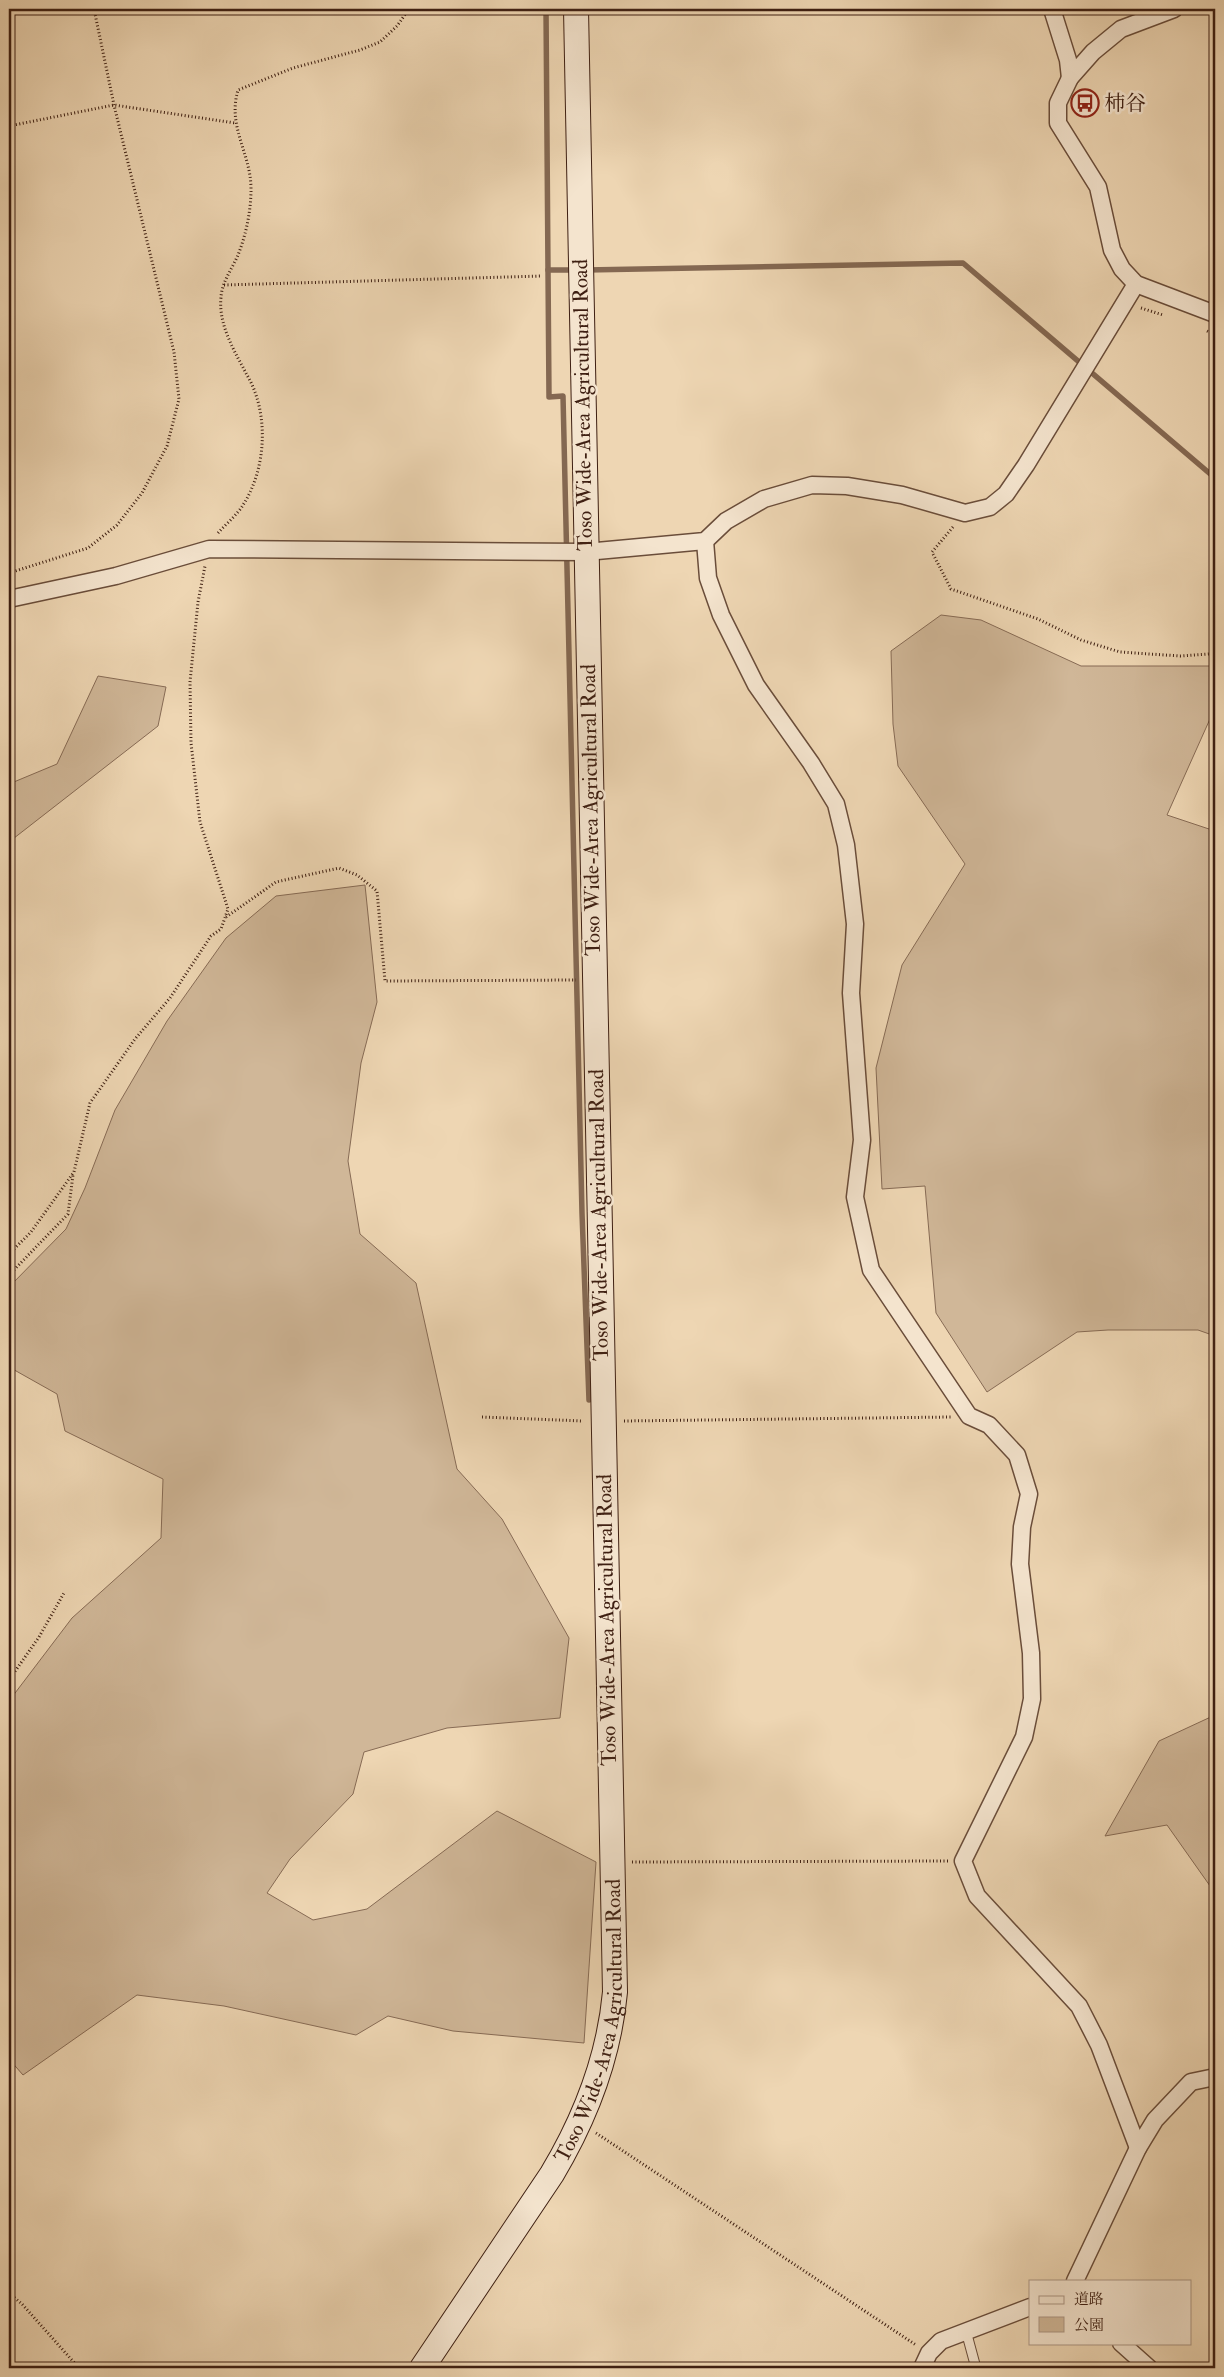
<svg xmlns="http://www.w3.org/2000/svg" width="1224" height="2377" font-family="'IM FELL Double Pica','Noto Serif JP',serif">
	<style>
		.green { fill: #d0b798; stroke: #876b55 }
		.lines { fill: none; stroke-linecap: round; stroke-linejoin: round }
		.stream { stroke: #846852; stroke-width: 5.5 }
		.lane-casing { stroke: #6a4d3a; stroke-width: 11 }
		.street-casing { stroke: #6a4d3a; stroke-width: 19 }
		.secondary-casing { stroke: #3e1f12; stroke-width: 26 }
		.path { stroke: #3e1f12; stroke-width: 3; stroke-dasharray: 1 2.5; stroke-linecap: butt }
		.lane { stroke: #f4e4ce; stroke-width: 9 }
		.street { stroke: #f4e4ce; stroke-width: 16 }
		.secondary { stroke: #f4e4ce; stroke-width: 24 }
		.labels { text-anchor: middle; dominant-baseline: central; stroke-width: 5; stroke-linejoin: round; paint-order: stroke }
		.poi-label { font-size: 21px; fill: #3e1f12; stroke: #f4e4ce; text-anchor: start }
		.street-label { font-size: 21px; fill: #3e1f12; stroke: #f4e4ce }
	</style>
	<rect width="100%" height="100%" fill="#eed6b3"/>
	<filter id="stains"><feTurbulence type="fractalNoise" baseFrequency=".004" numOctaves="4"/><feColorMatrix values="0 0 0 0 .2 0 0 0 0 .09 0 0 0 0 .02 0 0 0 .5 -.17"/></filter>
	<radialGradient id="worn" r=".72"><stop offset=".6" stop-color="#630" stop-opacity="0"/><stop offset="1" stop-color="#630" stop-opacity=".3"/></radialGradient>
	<g class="green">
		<path d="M 941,615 L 981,620 L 1081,666 L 1213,666 L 1214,710 L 1167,815 L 1215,831 L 1215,1336 L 1198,1330 L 1108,1330 L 1077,1332 L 987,1392 L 936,1313 L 925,1186 L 882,1189 L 876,1068 L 902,965 L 965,864 L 898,766 L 893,724 L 891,651 Z"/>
		<path d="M 98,676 L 166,687 L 158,726 L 9,842 L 9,784 L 57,764 Z"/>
		<path d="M 365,885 L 377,1002 L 361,1063 L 348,1161 L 360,1234 L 416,1283 L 457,1469 L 502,1519 L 569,1638 L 560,1718 L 447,1728 L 364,1752 L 353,1794 L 290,1859 L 267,1893 L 313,1920 L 367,1909 L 497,1811 L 596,1862 L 584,2043 L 453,2031 L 388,2016 L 356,2035 L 224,2006 L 137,1995 L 23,2075 L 9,2059 L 9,1701 L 72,1618 L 161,1538 L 163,1479 L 65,1431 L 57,1394 L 9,1367 L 9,1287 L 66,1229 L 85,1188 L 115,1110 L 167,1021 L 226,938 L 276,896 Z"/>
		<path d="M 1215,1715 L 1215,1893 L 1167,1825 L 1105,1836 L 1159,1741 Z"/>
	</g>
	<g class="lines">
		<g class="stream">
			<path d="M 546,9 L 548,270 L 577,270"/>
			<path d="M 548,270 L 549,397 L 563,396 L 582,1213 L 589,1400"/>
			<path d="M 586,270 L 963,263 L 1215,478"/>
		</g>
		<g class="lane-casing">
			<path id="lane" d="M 966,2331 L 976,2368"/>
		</g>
		<g class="street-casing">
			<g id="street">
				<path d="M 1052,9 L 1068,60 L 1070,78"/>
				<path d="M 1174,9 L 1121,29 L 1093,52 L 1070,78 L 1058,103 L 1058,123 L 1098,187 L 1112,250 L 1122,269 L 1136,284 L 1215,314"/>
				<path d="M 705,541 L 708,578 L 721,615 L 756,685 L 811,763 L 836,804 L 846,845 L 855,924 L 851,993 L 862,1140 L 855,1197 L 871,1270 L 969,1416 L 989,1425 L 1017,1455 L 1029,1494 L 1022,1527 L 1020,1564 L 1031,1653 L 1032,1699 L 1024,1737 L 963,1861 L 977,1896 L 1079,2006 L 1099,2045 L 1138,2148"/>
				<path d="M 9,599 L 116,576 L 209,549 L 586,552 L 705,541 L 726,521 L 764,499 L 812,485 L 847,486 L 902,495 L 965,513 L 990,507 L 1006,494 L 1026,465 L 1136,284"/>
				<path d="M 1075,2281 L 1138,2148 L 1155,2120 L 1191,2082 L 1215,2077"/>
				<path d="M 1121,2343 L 1149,2368"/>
				<path d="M 922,2368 L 929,2353 L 941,2341 L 1030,2307"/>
			</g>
		</g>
		<g class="secondary-casing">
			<g id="secondary">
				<path id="s1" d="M 422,2368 L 552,2174 C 586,2117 609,2058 615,1992 L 576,9"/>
			</g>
		</g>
		<g class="path">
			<path d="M 9,126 L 114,105 L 235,123"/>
			<path d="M 224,285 L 542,276"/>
			<path d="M 1141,308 L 1163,315"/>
			<path d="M 1207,331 L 1215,335"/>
			<path d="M 953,527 L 932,552 L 951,589 L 1038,619 L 1081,640 L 1120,652 L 1180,656 L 1209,654 L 1215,657"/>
			<path d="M 218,533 C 226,524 237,515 243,505 C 267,468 269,412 247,375 C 235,352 218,325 221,297 C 222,282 232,269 238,255 C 246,235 251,211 251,189 C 251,153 227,127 238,90 L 293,68 L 360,50 L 380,42 L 397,26 L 409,9"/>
			<path d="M 9,573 L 88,548 L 117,525 L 142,493 L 167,446 L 179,399 L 174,352 L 114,105 L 94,9"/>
			<path d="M 226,917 L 276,882 L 339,868 L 357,875 L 377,891 L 385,981 L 576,980"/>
			<path d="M 9,1254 L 31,1232 L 74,1172 L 90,1103 L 135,1039 L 170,998 L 211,936 L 221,929 L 228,909 L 200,822 L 191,743 L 190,682 L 198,602 L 205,566"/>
			<path d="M 9,1275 L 68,1214 L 73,1175"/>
			<path d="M 482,1417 L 583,1421"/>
			<path d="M 624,1421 L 951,1417"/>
			<path d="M 9,1680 L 39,1637 L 64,1593"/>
			<path d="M 632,1862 L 948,1861"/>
			<path d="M 596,2133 L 916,2345"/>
			<path d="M 9,2293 L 22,2304 L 79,2368"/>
		</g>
		<use href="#lane" class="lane"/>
		<use href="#street" class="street"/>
		<use href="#secondary" class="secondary"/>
	</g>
	<defs>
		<g id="bus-ring" transform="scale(1.4375)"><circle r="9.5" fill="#f4e4ce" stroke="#8f2418" stroke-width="1.5"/><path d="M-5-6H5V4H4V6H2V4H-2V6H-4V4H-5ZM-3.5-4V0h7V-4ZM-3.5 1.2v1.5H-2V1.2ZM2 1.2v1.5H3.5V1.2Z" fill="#8f2418"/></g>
	</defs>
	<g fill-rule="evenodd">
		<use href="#bus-ring" x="1085" y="103"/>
	</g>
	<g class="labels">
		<g class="poi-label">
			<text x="1104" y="103">柿谷</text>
		</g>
		<g class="street-label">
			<text transform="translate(583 405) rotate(-91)">Toso Wide-Area Agricultural Road</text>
			<text transform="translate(591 810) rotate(-91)">Toso Wide-Area Agricultural Road</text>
			<text transform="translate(599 1215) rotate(-91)">Toso Wide-Area Agricultural Road</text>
			<text transform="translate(607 1620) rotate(-91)">Toso Wide-Area Agricultural Road</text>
			<text stroke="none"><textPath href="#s1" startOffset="395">Toso Wide-Area Agricultural Road</textPath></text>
		</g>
	</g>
	<rect width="1224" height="2377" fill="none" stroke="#eed6b3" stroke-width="30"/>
	<rect x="10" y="10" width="1204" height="2357" fill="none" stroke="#3e1f12" stroke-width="2.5"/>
	<rect x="15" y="15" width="1194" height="2347" fill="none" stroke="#3e1f12"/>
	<rect x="1029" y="2280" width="162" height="65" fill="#f4e4ce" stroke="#ab9583"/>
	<rect x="1039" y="2296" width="25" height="8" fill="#f4e4ce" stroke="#ab9583"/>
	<text x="1074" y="2304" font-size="15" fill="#3e1f12">道路</text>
	<rect x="1039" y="2317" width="25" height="15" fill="#d0b798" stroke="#ab9583"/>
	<text x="1074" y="2330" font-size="15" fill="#3e1f12">公園</text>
	<rect width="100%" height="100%" filter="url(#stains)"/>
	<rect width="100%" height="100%" fill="url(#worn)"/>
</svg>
